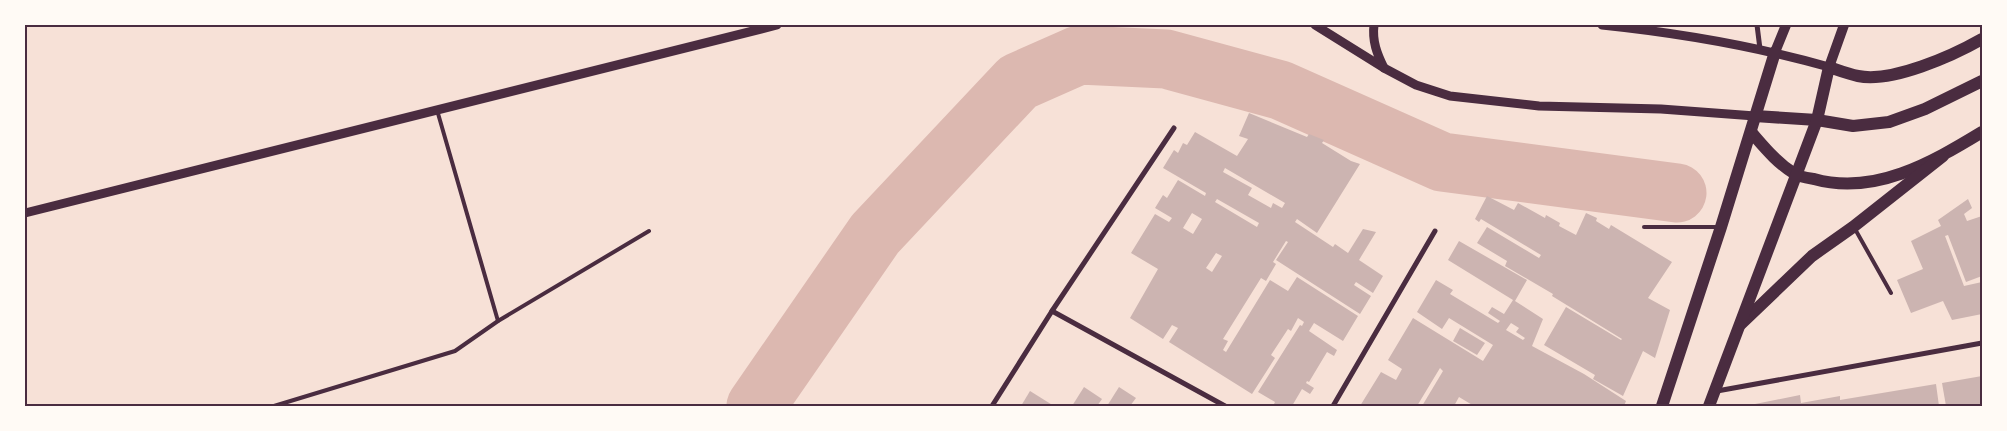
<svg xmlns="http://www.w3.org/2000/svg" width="2007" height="431" font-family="Literata,serif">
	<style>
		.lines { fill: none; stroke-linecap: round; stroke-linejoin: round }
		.river { stroke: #dcb8b0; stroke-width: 59 }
		.building { fill: #ccb4b1; fill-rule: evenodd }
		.service { stroke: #4a2c40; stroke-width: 4 }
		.minor { stroke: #4a2c40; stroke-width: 5 }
		.tertiary { stroke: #4a2c40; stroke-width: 9 }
		.secondary { stroke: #4a2c40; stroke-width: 10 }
		.primary { stroke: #4a2c40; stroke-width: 12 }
		.neatline { fill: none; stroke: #4a2c40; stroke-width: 2 }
	</style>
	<rect width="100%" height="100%" fill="#f7e1d7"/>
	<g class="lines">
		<path class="river" d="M 756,406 L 875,234 L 1018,82 L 1079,55 L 1166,59 L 1280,90 L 1442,162 L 1677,193"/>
	</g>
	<g class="building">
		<path d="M 1249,113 L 1307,137 L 1309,134 L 1324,140 L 1322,143 L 1351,161 L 1360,164 L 1317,233 L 1297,219 L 1295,222 L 1333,247 L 1335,244 L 1348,253 L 1363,229 L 1376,232 L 1359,260 L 1383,276 L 1373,293 L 1356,282 L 1354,285 L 1371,296 L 1360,314 L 1276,260 L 1288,242 L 1286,241 L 1273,262 L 1276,264 L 1266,281 L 1261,278 L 1223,339 L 1228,341 L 1223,350 L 1226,352 L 1270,280 L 1288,291 L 1297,277 L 1358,316 L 1343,341 L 1314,323 L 1309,331 L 1337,350 L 1334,356 L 1327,352 L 1309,382 L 1307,381 L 1306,383 L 1314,388 L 1310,394 L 1302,389 L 1292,406 L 1273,406 L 1275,402 L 1258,392 L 1300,325 L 1302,326 L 1304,322 L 1298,318 L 1291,331 L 1288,329 L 1271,355 L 1275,358 L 1252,394 L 1169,342 L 1178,328 L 1172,325 L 1163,339 L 1130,318 L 1158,269 L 1131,253 L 1155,214 L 1169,222 L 1172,218 L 1155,208 L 1163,195 L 1167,198 L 1178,180 L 1205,196 L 1206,193 L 1163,168 L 1174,150 L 1178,153 L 1183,143 L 1187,145 L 1195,132 L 1237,156 L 1248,139 L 1239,136 ZM 1225,168 L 1285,203 L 1282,208 L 1273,203 L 1271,208 L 1248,195 L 1252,188 L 1223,172 ZM 1217,199 L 1259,223 L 1257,227 L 1215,202 ZM 1192,213 L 1202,219 L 1193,234 L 1183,228 ZM 1216,253 L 1222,256 L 1212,272 L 1206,268 Z"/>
		<path d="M 1487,196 L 1514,210 L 1518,203 L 1545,218 L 1546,215 L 1560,223 L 1559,226 L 1576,235 L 1586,213 L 1597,218 L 1596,221 L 1609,229 L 1611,225 L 1672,262 L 1648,298 L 1670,310 L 1655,358 L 1643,351 L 1623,396 L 1593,379 L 1595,375 L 1544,345 L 1566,307 L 1621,340 L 1622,339 L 1552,296 L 1553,294 L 1505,266 L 1507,261 L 1477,243 L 1487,227 L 1539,258 L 1541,255 L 1481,219 L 1479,222 L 1475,219 Z"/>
		<path d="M 1968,199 L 1972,208 L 1964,214 L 1967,221 L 1982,216 L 1982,276 L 1966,282 L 1948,235 L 1945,236 L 1964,286 L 1982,282 L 1982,314 L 1952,320 L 1943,301 L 1911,313 L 1897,280 L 1923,269 L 1911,241 L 1941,226 L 1938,220 Z"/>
		<path d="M 1459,241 L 1527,280 L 1515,301 L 1543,319 L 1532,346 L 1584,374 L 1626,401 L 1624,406 L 1474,406 L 1459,397 L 1454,406 L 1422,406 L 1443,371 L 1440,368 L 1417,406 L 1360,406 L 1381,372 L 1396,380 L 1402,369 L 1388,360 L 1413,318 L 1483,361 L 1493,345 L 1449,318 L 1442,329 L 1417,312 L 1436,280 L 1453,290 L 1450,294 L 1498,323 L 1500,321 L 1488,313 L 1492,307 L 1504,314 L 1513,300 L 1448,260 ZM 1511,323 L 1519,328 L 1516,332 L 1525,338 L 1523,340 L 1506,330 Z"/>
		<path d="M 1460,328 L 1485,343 L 1477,355 L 1453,341 Z"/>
		<path d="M 1982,376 L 1982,406 L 1946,406 L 1942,383 Z"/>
		<path d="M 1936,384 L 1939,406 L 1745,406 L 1800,395 L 1801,403 L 1840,396 L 1840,400 Z"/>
		<path d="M 1084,387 L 1102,399 L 1097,406 L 1072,406 Z"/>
		<path d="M 1119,387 L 1136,398 L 1130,406 L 1107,406 Z"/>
		<path d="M 1030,391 L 1054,406 L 1021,406 Z"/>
	</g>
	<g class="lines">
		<g class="service">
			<path d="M 437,110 L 498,321 L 649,231"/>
			<path d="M 1644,227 L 1719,227"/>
			<path d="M 1855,229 L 1891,293"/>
			<path d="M 274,406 L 455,351 L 498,321"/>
		</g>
		<g class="minor">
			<path d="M 1757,25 L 1760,49"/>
			<path d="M 1052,311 L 1225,406"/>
			<path d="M 1717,391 L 1982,343"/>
			<path d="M 992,406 L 1052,311 L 1174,128"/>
			<path d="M 1333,406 L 1435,231"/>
		</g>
		<g class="tertiary">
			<path d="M 1315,25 L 1384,68 L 1416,85 L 1450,96 L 1539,106 L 1661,109 L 1755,116"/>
			<path d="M 1374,25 C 1372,41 1377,54 1384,68"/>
			<path d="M 1602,25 C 1679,33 1755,46 1829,67"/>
			<path d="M 25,213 L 777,25"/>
		</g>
		<g class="secondary">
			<path d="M 1775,52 L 1786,25"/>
			<path d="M 1829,67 L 1844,25"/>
		</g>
		<g class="primary">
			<path d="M 1755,116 L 1817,120 L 1853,126 L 1889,122 L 1925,109 L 1982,81"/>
			<path d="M 1751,132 C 1765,148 1777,163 1795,174 C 1800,177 1808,178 1814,179 C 1874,196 1931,163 1982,132"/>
			<path d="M 1741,324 L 1812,256 L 1853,227 L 1943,156"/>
			<path d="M 1662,406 L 1721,227 L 1775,52"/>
			<path d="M 1709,406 L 1817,120 L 1829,67 C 1838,70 1848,74 1858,76 C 1892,83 1952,56 1982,39"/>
		</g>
	</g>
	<rect width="2007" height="431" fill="none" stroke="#fffaf5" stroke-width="52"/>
	<rect x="26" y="26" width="1955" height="379" class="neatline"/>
</svg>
